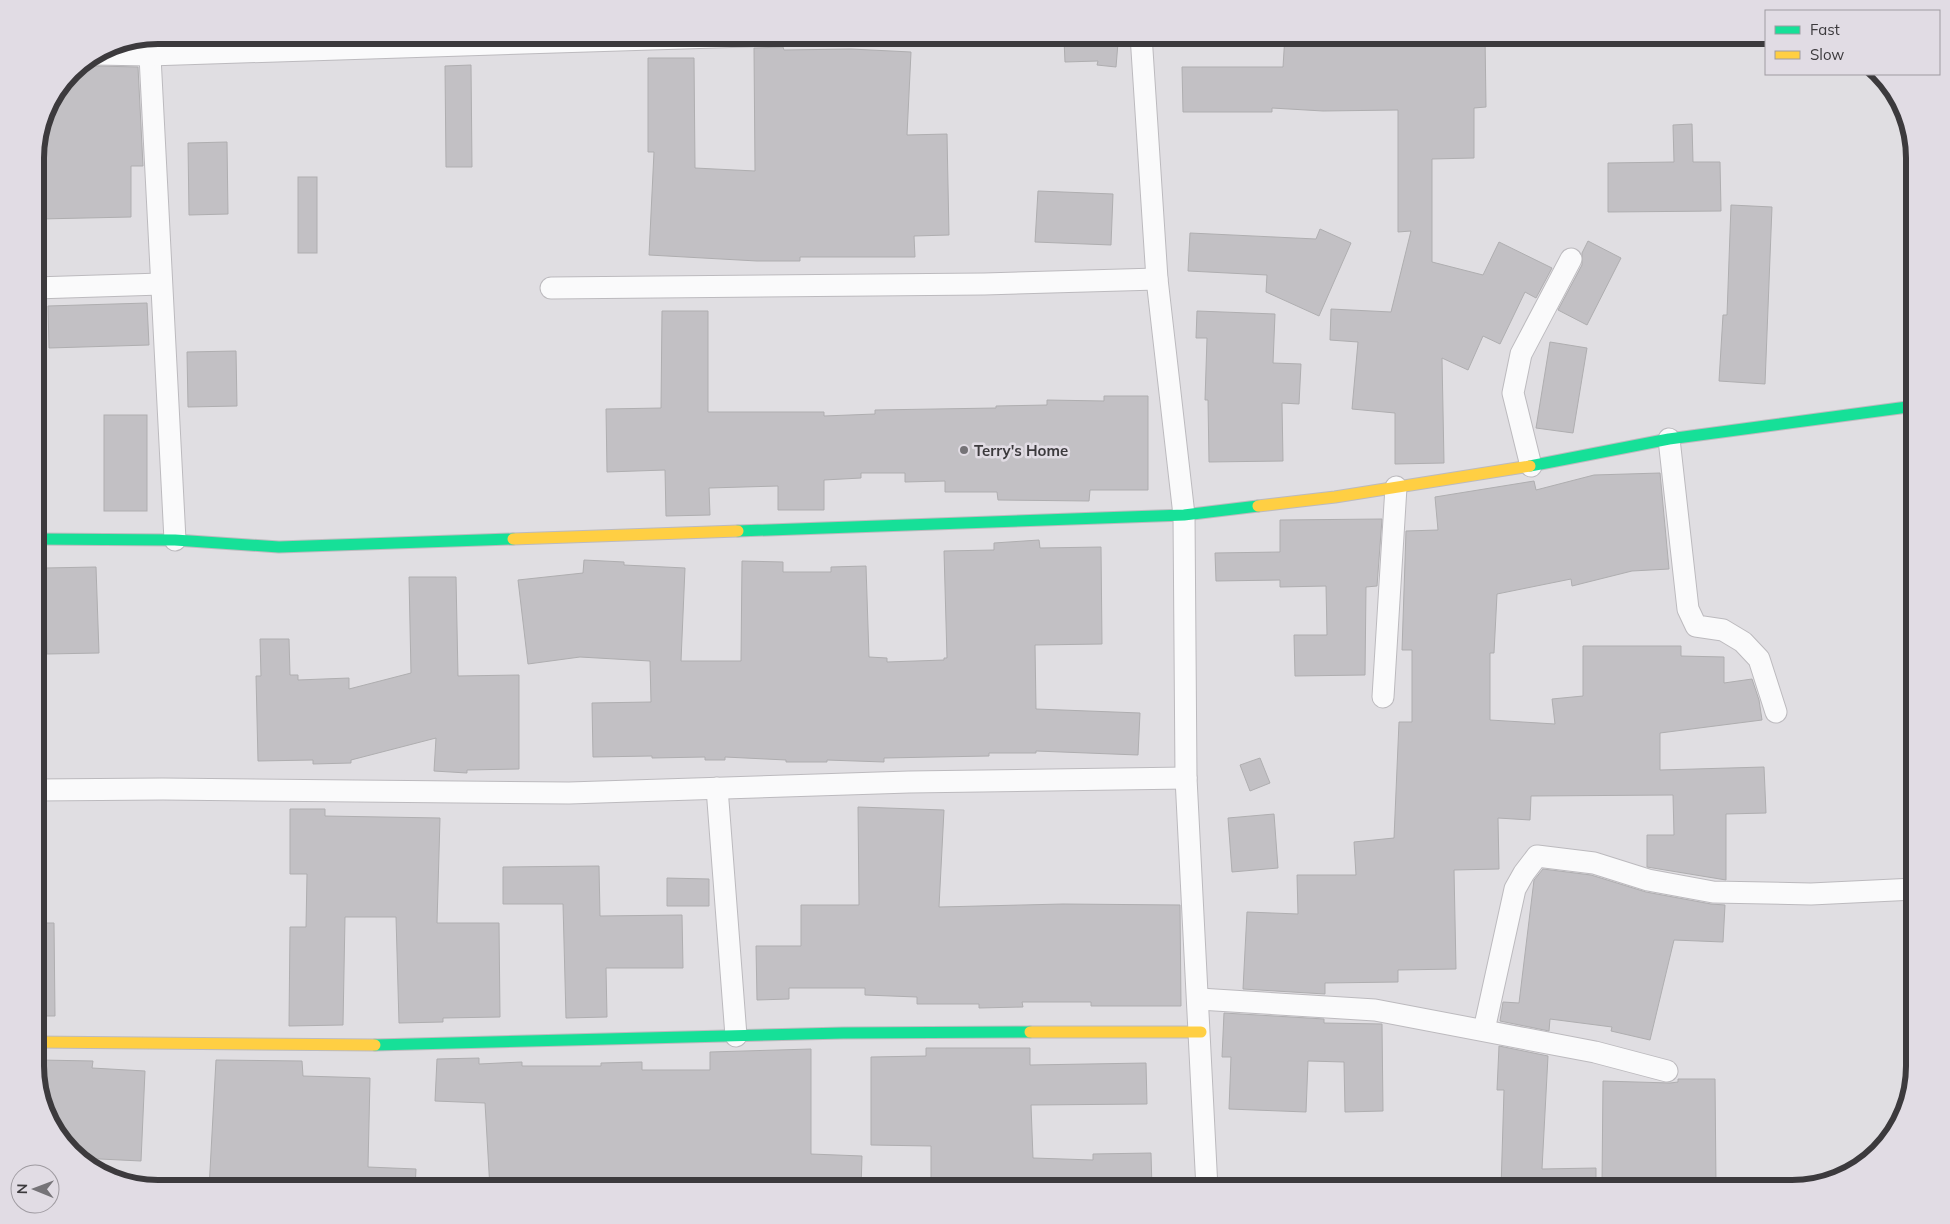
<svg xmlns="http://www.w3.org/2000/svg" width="1950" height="1224" font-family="Mulish,sans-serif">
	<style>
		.building { fill: #c2c0c4; stroke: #afaeb0 }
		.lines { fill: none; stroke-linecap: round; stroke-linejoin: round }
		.street-casing { stroke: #bcbabe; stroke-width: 23 }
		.fast-casing { stroke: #bcbabe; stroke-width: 13 }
		.slow-casing { stroke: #bcbabe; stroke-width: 13 }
		.street { stroke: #fafafb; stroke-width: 21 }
		.fast { stroke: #16e098; stroke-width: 11 }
		.slow { stroke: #ffcf43; stroke-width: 11 }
		.poi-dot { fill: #757377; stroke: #e1dce4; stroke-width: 2 }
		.labels { text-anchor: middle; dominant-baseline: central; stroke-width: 5; stroke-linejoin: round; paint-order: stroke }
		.poi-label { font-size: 15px; font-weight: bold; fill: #3c3a3d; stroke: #e1dce4; text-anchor: start }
		.rim { fill: none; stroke: #3c3a3d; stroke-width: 6 }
	</style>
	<rect width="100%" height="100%" fill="#e0dee2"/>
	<g class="building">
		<path d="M 1285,35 L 1485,35 L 1486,107 L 1474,108 L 1474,158 L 1432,159 L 1432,262 L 1483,275 L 1499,242 L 1552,268 L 1536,298 L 1525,292 L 1500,344 L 1483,336 L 1468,370 L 1442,358 L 1444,463 L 1395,464 L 1395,413 L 1352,409 L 1358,342 L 1330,340 L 1331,309 L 1391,312 L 1411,231 L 1398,232 L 1398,110 L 1323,111 L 1272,108 L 1272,112 L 1183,112 L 1182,67 L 1283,67 Z"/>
		<path d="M 1064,40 L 1118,43 L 1116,67 L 1097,65 L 1098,61 L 1065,62 Z"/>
		<path d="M 783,47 L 784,50 L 851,49 L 911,52 L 907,135 L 947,134 L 949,235 L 914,236 L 915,257 L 800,257 L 800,261 L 757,261 L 649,255 L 654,152 L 648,152 L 648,58 L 694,58 L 695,168 L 755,171 L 754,48 Z"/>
		<path d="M 82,63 L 96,66 L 138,67 L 143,166 L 131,166 L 131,217 L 40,219 L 40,179 L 43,179 L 42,121 L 44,110 L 71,71 Z"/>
		<path d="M 471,65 L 472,167 L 446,167 L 445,66 Z"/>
		<path d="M 1692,124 L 1693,162 L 1720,162 L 1721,211 L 1608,212 L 1608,163 L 1674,162 L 1673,125 Z"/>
		<path d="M 227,142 L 228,214 L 189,215 L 188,143 Z"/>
		<rect x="298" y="177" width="19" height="76"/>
		<path d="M 1038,191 L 1113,194 L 1111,245 L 1035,242 Z"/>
		<path d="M 1731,205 L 1772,207 L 1765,384 L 1719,381 L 1723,315 L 1727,315 Z"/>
		<path d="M 1320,229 L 1351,243 L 1319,316 L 1266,292 L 1267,275 L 1188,271 L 1190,233 L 1316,239 Z"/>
		<path d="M 1588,241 L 1621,258 L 1587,325 L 1558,310 L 1582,265 L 1582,253 Z"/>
		<path d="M 147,303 L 149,345 L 49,348 L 48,306 Z"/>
		<path d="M 662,311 L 708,311 L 708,412 L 824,412 L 824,416 L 875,414 L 875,410 L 996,408 L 996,406 L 1047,405 L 1047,400 L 1104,401 L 1104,396 L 1148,396 L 1148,490 L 1090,490 L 1089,501 L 998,500 L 997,492 L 945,492 L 945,481 L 905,482 L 905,473 L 861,473 L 861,478 L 824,480 L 824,510 L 778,510 L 778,486 L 709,488 L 710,515 L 666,516 L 665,470 L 607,472 L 606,409 L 661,408 Z"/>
		<path d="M 1197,311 L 1275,314 L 1273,363 L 1301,364 L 1299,404 L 1282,403 L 1283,461 L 1209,462 L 1208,400 L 1205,400 L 1207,338 L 1196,338 Z"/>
		<path d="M 1550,342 L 1587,348 L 1573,433 L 1536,428 Z"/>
		<path d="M 236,351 L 237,406 L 188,407 L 187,352 Z"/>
		<rect x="104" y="415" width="43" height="96"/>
		<path d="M 1660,473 L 1669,569 L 1632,571 L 1572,586 L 1571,579 L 1497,594 L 1494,653 L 1490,653 L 1490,720 L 1555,724 L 1552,699 L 1583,696 L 1583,646 L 1681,646 L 1681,656 L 1724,657 L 1724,683 L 1752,679 L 1759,700 L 1762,720 L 1660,733 L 1660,770 L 1764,767 L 1766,813 L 1726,814 L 1726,880 L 1647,867 L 1647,835 L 1674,835 L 1673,795 L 1531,796 L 1530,820 L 1498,818 L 1499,869 L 1454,870 L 1456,969 L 1398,970 L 1398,982 L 1325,983 L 1325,994 L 1243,989 L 1247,912 L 1298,914 L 1297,875 L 1356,875 L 1354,842 L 1394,838 L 1399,722 L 1412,722 L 1412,650 L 1402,650 L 1406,531 L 1438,530 L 1435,497 L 1534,481 L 1536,490 L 1594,475 Z"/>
		<path d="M 1382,519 L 1377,586 L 1366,587 L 1365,675 L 1295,676 L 1294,635 L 1327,635 L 1326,586 L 1280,587 L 1280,580 L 1216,581 L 1215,553 L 1280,552 L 1280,520 Z"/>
		<path d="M 1039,540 L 1040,548 L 1101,547 L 1102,644 L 1035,645 L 1036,709 L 1140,713 L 1138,755 L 1036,751 L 1036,753 L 989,753 L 989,756 L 884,758 L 884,762 L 827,760 L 827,762 L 786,762 L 786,760 L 725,757 L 725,760 L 705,760 L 705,757 L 652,758 L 652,756 L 593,757 L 592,703 L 651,702 L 650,661 L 580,657 L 528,664 L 518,580 L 583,573 L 584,560 L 624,562 L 624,565 L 685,568 L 681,661 L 741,661 L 742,561 L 783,562 L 783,572 L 831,572 L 831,567 L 866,566 L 869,657 L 887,658 L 887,662 L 944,660 L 944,658 L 947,658 L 944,551 L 994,550 L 994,543 Z"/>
		<path d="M 96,567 L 99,653 L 47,654 L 45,568 Z"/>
		<path d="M 409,577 L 456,577 L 458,676 L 519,675 L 519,769 L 467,770 L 467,773 L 434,771 L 436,738 L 351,760 L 351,763 L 313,764 L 313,760 L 258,761 L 256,676 L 261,676 L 260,639 L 289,639 L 290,675 L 298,675 L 298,680 L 349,678 L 349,689 L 411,673 Z"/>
		<path d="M 1260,758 L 1270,783 L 1250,791 L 1240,765 Z"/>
		<path d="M 858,807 L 944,810 L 939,907 L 1063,904 L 1180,905 L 1181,1006 L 1091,1006 L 1091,1002 L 1022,1002 L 1023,1007 L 979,1008 L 979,1004 L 917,1004 L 917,997 L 865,995 L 865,988 L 789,988 L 789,999 L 757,1000 L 756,946 L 801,946 L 801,905 L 859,905 Z"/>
		<path d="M 290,809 L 325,809 L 325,816 L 440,818 L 437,923 L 499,923 L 500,1017 L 443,1018 L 443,1022 L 399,1023 L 396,917 L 345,917 L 343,1025 L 289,1026 L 290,927 L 306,927 L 307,874 L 290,874 Z"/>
		<path d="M 1274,814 L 1278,868 L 1232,872 L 1228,818 Z"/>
		<path d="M 599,866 L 600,916 L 682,915 L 683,968 L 606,968 L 607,1017 L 566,1018 L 563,904 L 503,904 L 503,867 Z"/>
		<path d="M 1543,869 L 1591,875 L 1646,892 L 1711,904 L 1725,905 L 1723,942 L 1674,940 L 1650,1040 L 1611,1031 L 1612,1027 L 1550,1019 L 1549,1031 L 1500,1021 L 1503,1002 L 1519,1003 L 1534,880 Z"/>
		<path d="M 667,878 L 709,879 L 709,906 L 667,906 Z"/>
		<path d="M 35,923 L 54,923 L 55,1016 L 35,1016 Z"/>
		<path d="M 1224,1013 L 1324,1019 L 1324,1023 L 1382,1024 L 1383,1111 L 1345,1112 L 1344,1062 L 1308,1061 L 1306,1112 L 1229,1109 L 1231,1057 L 1222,1057 Z"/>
		<path d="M 1499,1046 L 1548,1056 L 1542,1169 L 1596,1168 L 1596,1189 L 1501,1189 L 1504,1090 L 1497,1090 Z"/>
		<path d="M 926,1048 L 1030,1048 L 1030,1065 L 1146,1063 L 1147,1104 L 1031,1105 L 1033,1158 L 1093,1160 L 1093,1154 L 1151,1153 L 1152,1189 L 931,1189 L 931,1146 L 871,1145 L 871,1057 L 926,1056 Z"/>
		<path d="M 811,1049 L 811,1154 L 862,1156 L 861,1189 L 490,1189 L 485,1103 L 435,1101 L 437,1059 L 479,1058 L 479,1064 L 522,1062 L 522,1066 L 601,1066 L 601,1063 L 642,1062 L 642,1070 L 710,1070 L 710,1052 Z"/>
		<path d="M 40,1060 L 93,1061 L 92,1068 L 145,1071 L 141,1161 L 80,1158 L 51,1128 L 40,1089 Z"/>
		<path d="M 216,1060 L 302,1061 L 303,1076 L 370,1078 L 368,1167 L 416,1169 L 415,1189 L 209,1189 Z"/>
		<path d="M 1678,1079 L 1715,1079 L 1716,1185 L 1602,1184 L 1603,1081 L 1670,1083 L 1678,1082 Z"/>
	</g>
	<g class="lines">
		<g class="street-casing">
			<g id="street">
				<path d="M 1141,35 L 1157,279 L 1184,515 L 1186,778 L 1207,1189"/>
				<path d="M 149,37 L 175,540"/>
				<path d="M 96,54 L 149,55 L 777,35"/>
				<path d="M 35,288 L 161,284"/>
				<path d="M 551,288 L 984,284 L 1157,279"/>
				<path d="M 1669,439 L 1688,609 L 1696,626 L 1723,630 L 1743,642 L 1759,659 L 1776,712"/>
				<path d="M 1531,466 L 1513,393 L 1521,354 L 1571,259"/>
				<path d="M 1383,697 L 1396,487"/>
				<path d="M 717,788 L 736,1036"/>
				<path d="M 35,790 L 163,789 L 569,793 L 909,782 L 1186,778"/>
				<path d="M 1199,999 L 1375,1010 L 1595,1052 L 1667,1071"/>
				<path d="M 1484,1030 L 1515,889 L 1524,873 L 1537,856 L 1594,863 L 1648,880 L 1713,892 L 1811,894 L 1915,889"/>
			</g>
		</g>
		<g class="fast-casing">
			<g id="fast">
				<path d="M 1530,466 L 1669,439 L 1915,406"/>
				<path d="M 738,531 L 1184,515 L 1258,506"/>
				<path d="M 35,539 L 175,540 L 279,547 L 513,539"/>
				<path d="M 375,1045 L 843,1033 L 1030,1032"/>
			</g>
		</g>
		<g class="slow-casing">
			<g id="slow">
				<path d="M 1258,506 L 1335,497 L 1530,466"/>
				<path d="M 513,539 L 738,531"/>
				<path d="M 1030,1032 L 1201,1032"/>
				<path d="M 35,1042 L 375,1045"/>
			</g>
		</g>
		<use href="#street" class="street"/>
		<use href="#fast" class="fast"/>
		<use href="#slow" class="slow"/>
	</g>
	<circle class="poi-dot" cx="964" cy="450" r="5"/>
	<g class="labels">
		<g class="poi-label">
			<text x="974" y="450">Terry's Home</text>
		</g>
	</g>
	<path d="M0 0H1950V1224H0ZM158 44H1792A114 114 0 0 1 1906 158V1066A114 114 0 0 1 1792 1180H158A114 114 0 0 1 44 1066V158A114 114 0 0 1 158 44Z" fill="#e1dce4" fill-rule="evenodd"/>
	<path class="rim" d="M158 44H1792A114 114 0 0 1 1906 158V1066A114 114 0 0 1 1792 1180H158A114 114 0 0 1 44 1066V158A114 114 0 0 1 158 44Z"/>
	<rect x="1765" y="10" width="175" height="65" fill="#e1dce4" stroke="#9f9ba1"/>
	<rect x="1775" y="26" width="25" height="8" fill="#16e098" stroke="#9f9ba1"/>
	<text x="1810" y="35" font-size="15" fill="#3c3a3d">Fast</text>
	<rect x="1775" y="51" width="25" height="8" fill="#ffcf43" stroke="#9f9ba1"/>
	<text x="1810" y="60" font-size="15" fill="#3c3a3d">Slow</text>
	<g transform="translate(35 1189) rotate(271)"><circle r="24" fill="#e1dce4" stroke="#9f9ba1"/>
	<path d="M0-4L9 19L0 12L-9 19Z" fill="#757377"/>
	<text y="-8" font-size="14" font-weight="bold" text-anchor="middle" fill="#3c3a3d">N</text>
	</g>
</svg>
